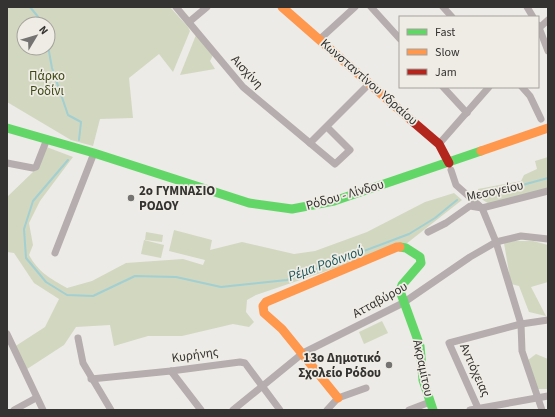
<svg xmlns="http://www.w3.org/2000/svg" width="555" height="417" font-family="'Source Sans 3',sans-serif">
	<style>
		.green { fill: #d2d7c0; fill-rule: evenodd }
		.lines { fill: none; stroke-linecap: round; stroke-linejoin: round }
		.stream { stroke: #a2cfd1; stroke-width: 2 }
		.street { stroke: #b5adae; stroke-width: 7 }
		.fast { stroke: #63d668; stroke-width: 9 }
		.slow { stroke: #ff974d; stroke-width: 9 }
		.jam { stroke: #b3261e; stroke-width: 9 }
		.poi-dot { fill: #757371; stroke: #efece5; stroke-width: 1.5 }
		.labels { text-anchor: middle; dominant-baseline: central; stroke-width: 3.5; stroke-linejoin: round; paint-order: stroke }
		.street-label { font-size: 13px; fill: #353331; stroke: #efece5 }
		.park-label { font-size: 13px; fill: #3c4711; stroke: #efece5 }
		.poi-label { font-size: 13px; font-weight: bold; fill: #353331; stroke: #efece5; text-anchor: start }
		.water-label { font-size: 14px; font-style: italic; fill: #1e575a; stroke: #efece5 }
	</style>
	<rect width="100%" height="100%" fill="#edebe7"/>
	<g class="green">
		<path d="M 7,7 L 170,7 L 188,27 L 190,31 L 173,72 L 159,54 L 129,78 L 133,118 L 100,119 L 93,146 L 71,140 L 7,102 ZM 24,24 L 48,24 L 48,48 L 24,48 Z"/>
		<path d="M 196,35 L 213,55 L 210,61 L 215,69 L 180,75 Z"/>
		<path d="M 44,146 L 73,157 L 40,201 L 29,223 L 33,245 L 29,255 C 39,273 50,278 67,288 L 92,281 L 126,263 L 183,259 L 203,265 L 205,260 L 169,251 L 174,230 L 212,240 L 210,250 L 242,242 L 294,254 L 315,251 L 367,232 L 425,202 L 454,193 L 462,200 L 406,244 L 256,295 L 247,300 L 246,312 L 254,322 L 249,327 L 233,324 L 182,336 L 148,336 L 114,346 L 110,325 L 76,327 L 64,345 L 24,371 L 11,349 L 45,327 L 59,299 L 34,283 L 14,253 L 7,252 L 7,197 L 33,172 Z"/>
		<path d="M 548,157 L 548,188 L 492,205 C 484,201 478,199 478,189 L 521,181 L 524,175 L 537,169 L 535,161 Z"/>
		<path d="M 146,232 L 163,235 L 162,242 L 145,240 Z"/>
		<path d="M 144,240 L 164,245 L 161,258 L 141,254 Z"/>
		<path d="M 511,241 L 533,241 L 548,245 L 548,282 L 531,287 L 546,316 L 529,312 L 519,286 L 511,284 L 504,243 Z"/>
		<path d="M 382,321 L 388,333 L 364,344 L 359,332 Z"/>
		<path d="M 536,354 L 548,359 L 548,389 L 537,389 L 528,360 Z"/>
	</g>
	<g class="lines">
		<g class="stream">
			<path d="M 30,7 L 39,18 L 41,24"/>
			<path d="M 48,46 L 52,68 L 68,115 L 81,122 L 79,140"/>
			<path d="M 68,160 L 33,201 L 24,229 L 26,258 L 46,282 L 67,295 L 93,296 L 135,276 L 176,277 L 221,287 L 287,280 L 409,234 L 435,218 L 457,200"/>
			<path d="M 481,197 L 511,190 L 526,184 L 548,178"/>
		</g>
		<g class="street">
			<path d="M 176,7 L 243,87 L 335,164 L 350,150 L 327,127"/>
			<path d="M 371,7 L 400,39"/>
			<path d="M 443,7 L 452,17"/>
			<path d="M 527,7 L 533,17"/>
			<path d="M 189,22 L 207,7"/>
			<path d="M 538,25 L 548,51"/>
			<path d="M 538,29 L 548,20"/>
			<path d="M 320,39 L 355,7"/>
			<path d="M 443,87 L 467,113"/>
			<path d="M 522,87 L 530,96 L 541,119"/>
			<path d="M 310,143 L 370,83"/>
			<path d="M 439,144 L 489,87"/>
			<path d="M 7,163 L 33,168 L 36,167 L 47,139"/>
			<path d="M 451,170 L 456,185 L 482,208 L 496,242 L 521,324 L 522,351 L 542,410"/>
			<path d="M 428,232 L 446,223 L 470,206 L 482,208 L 548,191"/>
			<path d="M 55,253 L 94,153"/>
			<path d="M 7,334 L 43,410"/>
			<path d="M 78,338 L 83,363 L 111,410"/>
			<path d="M 171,371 L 201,410"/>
			<path d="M 91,379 L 171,371 L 240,362 L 245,363 L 280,410"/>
			<path d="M 478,408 L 449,343 L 521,324 L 548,320"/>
			<path d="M 14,410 L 36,398"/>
			<path d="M 233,410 L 303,353 L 403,303 L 470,257 L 496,242 L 521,236 L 548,239"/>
			<path d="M 327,410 L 338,398 L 366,388"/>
			<path d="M 409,410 L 430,402"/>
			<path d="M 470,410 L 548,396"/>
		</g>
		<g class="fast">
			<path d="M 7,128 L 94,153 L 249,203 L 292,209 L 334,201 L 481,151"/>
			<path d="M 400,247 L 406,248 L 420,257 L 421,263 L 402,285 L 400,291 L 420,346 L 423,380 L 433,410"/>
		</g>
		<g class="slow">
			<path d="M 282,7 L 411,120"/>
			<path d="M 481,151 L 548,128"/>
			<path d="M 338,398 L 282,329 L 264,313 L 263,306 L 266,302 L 397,247 L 400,247"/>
		</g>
		<path class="jam" d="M 411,120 L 439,144 L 449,163"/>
	</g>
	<g class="poi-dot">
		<circle cx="131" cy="198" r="4"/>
		<circle cx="389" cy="365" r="4"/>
	</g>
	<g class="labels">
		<g class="street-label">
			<text transform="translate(247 72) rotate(47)">Αισχίνη</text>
			<text transform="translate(369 82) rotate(41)">Κωνσταντίνου Υδραίου</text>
			<text transform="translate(495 191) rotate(-12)">Μεσογείου</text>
			<text transform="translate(345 195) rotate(-16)">Ρόδου - Λίνδου</text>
			<text transform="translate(380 300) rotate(-29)">Ατταβύρου</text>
			<text transform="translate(195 355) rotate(-8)">Κυρήνης</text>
			<text transform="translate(423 368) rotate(78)">Ακραμίτου</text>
			<text transform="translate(475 370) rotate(66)">Αντιόχειας</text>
		</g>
		<g class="park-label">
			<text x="47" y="76">Πάρκο<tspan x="47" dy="15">Ροδίνι</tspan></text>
		</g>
		<g class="poi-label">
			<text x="139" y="191">2ο ΓΥΜΝΑΣΙΟ<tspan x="139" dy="15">ΡΟΔΟΥ</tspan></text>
			<text x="381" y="358" text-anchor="end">13ο Δημοτικό<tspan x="381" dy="15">Σχολείο Ρόδου</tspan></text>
		</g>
		<g class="water-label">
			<text transform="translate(326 264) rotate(-20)">Ρέμα Ροδινιού</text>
		</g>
	</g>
	<rect width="555" height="417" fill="none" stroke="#353331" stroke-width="16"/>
	<rect x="399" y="16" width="140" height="72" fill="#efece5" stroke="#a5a29d"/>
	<rect x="407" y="29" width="20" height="6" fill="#63d668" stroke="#a5a29d"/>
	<text x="435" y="36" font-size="12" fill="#353331">Fast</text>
	<rect x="407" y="49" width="20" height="6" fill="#ff974d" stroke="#a5a29d"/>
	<text x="435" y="56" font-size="12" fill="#353331">Slow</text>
	<rect x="407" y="69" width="20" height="6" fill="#b3261e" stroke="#a5a29d"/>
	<text x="435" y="76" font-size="12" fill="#353331">Jam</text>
	<g transform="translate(36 36) rotate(52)"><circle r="19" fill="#efece5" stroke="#a5a29d"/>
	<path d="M0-3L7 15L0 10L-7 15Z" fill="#757371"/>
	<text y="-6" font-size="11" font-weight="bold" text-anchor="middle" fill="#353331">N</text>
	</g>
</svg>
